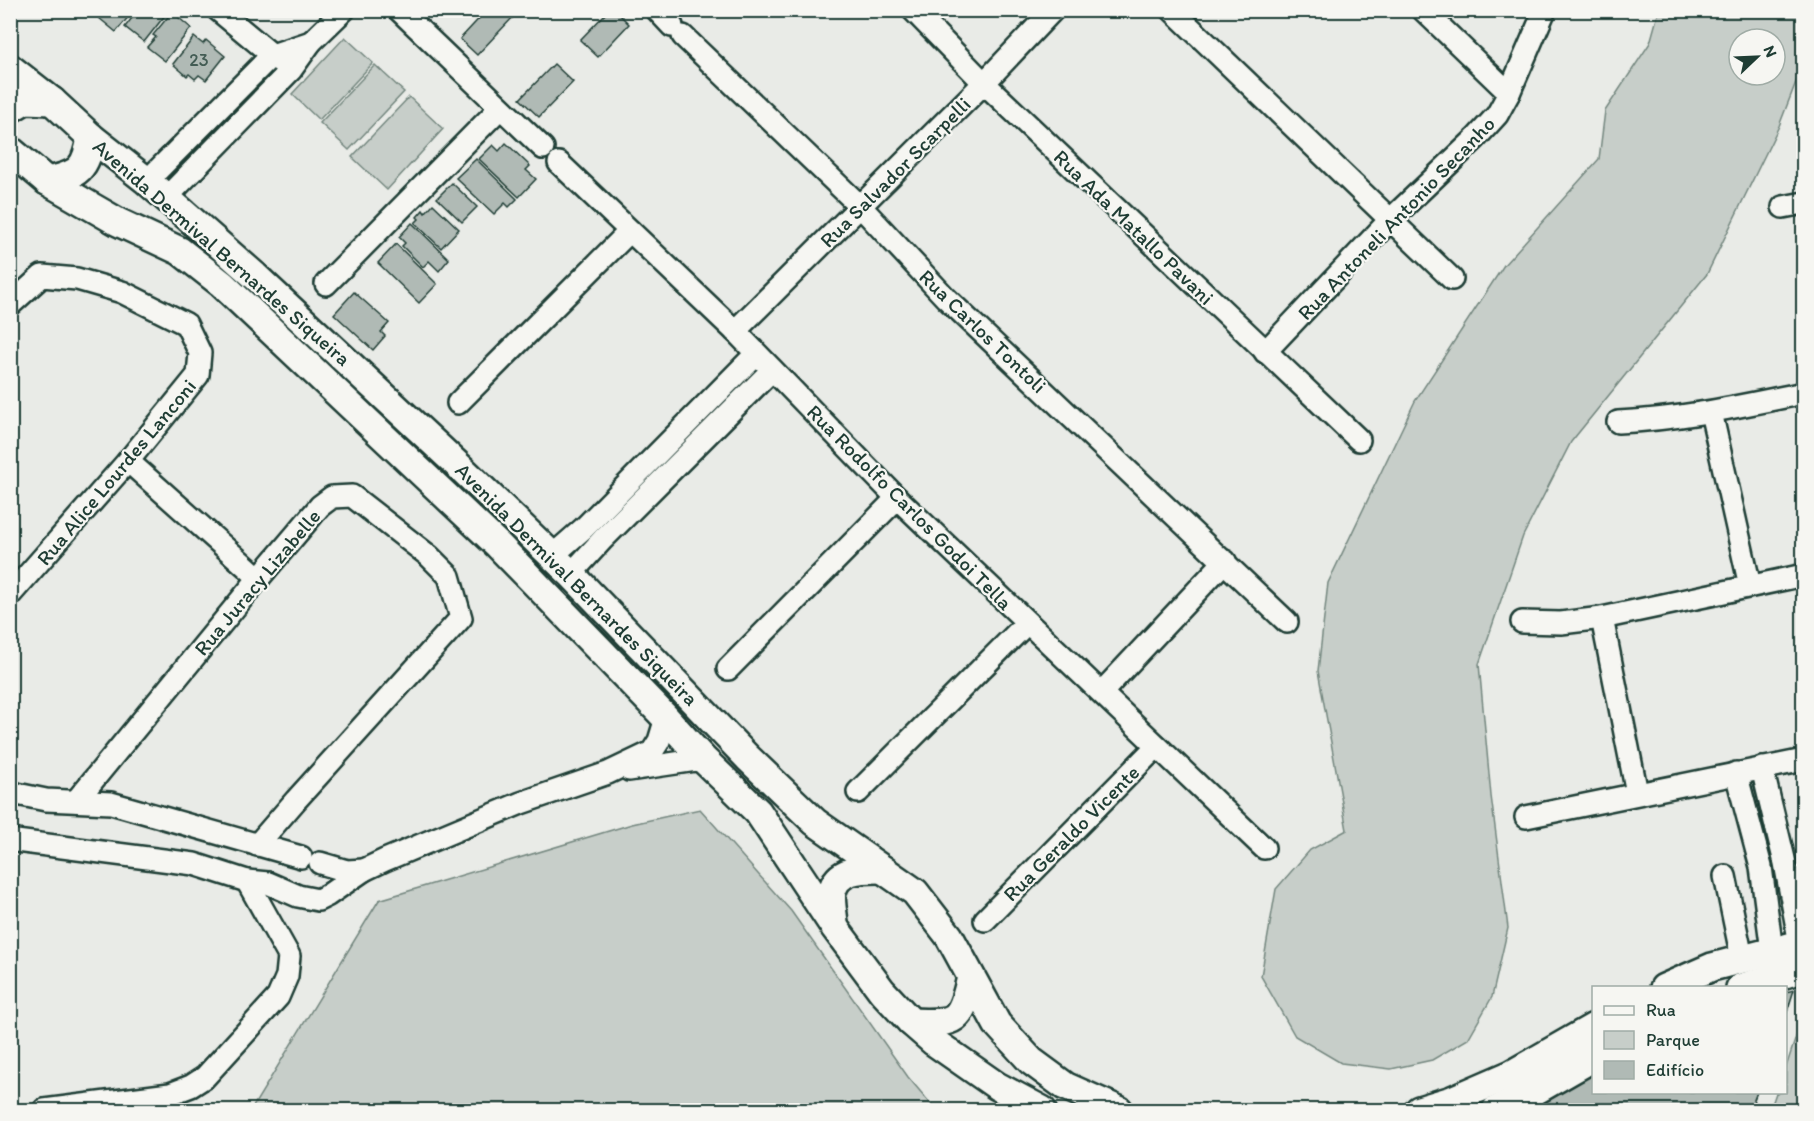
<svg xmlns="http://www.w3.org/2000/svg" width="1814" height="1121" font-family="Itim,sans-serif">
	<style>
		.green { fill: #c7cec9; stroke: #73867e; stroke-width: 1.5; fill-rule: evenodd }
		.building { fill: #b0bab5; stroke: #1f3d34; stroke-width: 1.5 }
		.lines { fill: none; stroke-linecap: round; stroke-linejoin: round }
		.minor-casing { stroke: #1f3d34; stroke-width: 26 }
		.major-casing { stroke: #1f3d34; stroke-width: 32 }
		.minor { stroke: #f6f6f2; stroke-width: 21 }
		.major { stroke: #f6f6f2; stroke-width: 27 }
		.labels { text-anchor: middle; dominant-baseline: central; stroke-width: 4.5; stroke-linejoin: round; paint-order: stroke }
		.number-label { font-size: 18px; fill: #435c54 }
		.street-label { font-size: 21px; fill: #1f3d34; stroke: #f6f6f2 }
	</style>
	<rect width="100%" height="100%" fill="#e9ebe7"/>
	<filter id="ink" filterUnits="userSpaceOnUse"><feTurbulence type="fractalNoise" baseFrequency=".0167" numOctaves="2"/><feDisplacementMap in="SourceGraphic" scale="12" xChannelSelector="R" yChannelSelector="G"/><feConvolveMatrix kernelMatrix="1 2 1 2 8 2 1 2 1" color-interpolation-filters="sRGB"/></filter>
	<g filter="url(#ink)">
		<g class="green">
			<path d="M 1659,11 L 1803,11 L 1803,64 L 1779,126 L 1707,274 L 1571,442 L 1523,536 L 1479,664 L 1491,796 L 1508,928 L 1492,997 L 1468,1039 L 1432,1060 L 1391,1069 L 1341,1063 L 1295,1036 L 1261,976 L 1276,889 L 1310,850 L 1347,830 L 1318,671 L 1328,583 L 1415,401 L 1504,265 L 1599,159 L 1605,111 L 1650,43 ZM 1739,39 L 1775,39 L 1775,75 L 1739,75 Z"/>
			<path d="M 345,37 L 373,63 L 319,120 L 292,94 Z"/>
			<path d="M 375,65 L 404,92 L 349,150 L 320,123 Z"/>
			<path d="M 409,97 L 443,129 L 387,190 L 352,157 Z"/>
			<path d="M 700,809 L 791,911 L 908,1077 L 936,1110 L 251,1110 L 379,900 L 632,824 Z"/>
			<path d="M 1803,1016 L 1803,1110 L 1770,1110 L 1776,1093 L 1786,1092 L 1786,1067 Z"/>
		</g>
		<g class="building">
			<path d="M 105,10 L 134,10 L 116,32 L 99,18 Z"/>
			<path d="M 138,10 L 161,10 L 166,14 L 144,42 L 125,27 Z"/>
			<path d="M 487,10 L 513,10 L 516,14 L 477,55 L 460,39 Z"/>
			<path d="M 609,10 L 615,10 L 629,24 L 598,57 L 580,40 Z"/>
			<path d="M 172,12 L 191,28 L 165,61 L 147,47 L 156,37 L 153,35 Z"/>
			<path d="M 194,37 L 203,44 L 206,40 L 225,56 L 206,80 L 199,75 L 195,79 L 189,74 L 187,76 L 173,64 Z"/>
			<path d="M 554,64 L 573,82 L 539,117 L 520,99 Z"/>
			<path d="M 506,143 L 530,166 L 526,170 L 536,179 L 519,197 L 479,159 L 493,145 L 499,151 Z"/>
			<path d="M 476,159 L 517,199 L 509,207 L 505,203 L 494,214 L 456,178 Z"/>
			<path d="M 452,183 L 477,207 L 462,222 L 437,198 Z"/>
			<path d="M 433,204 L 459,229 L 441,248 L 415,223 L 419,219 L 417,217 L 423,210 L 425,213 Z"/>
			<path d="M 412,223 L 449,259 L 439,271 L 429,261 L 423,267 L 402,246 L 405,243 L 399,237 Z"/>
			<path d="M 396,244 L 437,284 L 419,303 L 378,263 Z"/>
			<path d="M 354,292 L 389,323 L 381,332 L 385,336 L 373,350 L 334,314 Z"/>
			<path d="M 1794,990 L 1786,1015 L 1786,992 Z"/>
			<path d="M 1594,1072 L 1594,1092 L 1757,1092 L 1750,1110 L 1526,1110 Z"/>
		</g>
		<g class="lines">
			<g class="minor-casing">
				<g id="minor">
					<path d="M 218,10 L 283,64"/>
					<path d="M 399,10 L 543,148"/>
					<path d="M 657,10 L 672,26"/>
					<path d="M 913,10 L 984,83 L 1359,440"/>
					<path d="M 1172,10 L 1452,279"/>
					<path d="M 1423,10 L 1509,93"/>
					<path d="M 683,36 L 861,207 L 946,298 L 1287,622"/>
					<path d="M 559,163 L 735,331 L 897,498 L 1264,848"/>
					<path d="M 147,181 L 272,55 L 311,42"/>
					<path d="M 166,198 L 291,70 L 311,42 L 344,10"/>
					<path d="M 1783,207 L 1804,203"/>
					<path d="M 326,284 L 500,108"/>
					<path d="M 10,305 L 42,276 L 77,279 L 122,292 L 186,324 L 200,353 L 198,375 L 128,461 L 10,595"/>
					<path d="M 735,331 L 984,83 L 1053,10"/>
					<path d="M 1265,352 L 1390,220 L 1476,138 L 1497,115 L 1509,93 L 1545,10"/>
					<path d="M 458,403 L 630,231"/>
					<path d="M 1711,412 L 1750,586"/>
					<path d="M 1618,422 C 1683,419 1740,406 1804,393"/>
					<path d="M 128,461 L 259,578"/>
					<path d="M 552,556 L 584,528 L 756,354"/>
					<path d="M 571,574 L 603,539 L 772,370"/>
					<path d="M 1602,618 L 1637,793"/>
					<path d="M 1522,622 L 1561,623 L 1602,618 L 1804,575"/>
					<path d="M 728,669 L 897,498"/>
					<path d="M 1102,692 L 1225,561"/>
					<path d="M 1762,768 L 1785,863 L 1800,944"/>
					<path d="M 629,770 L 703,759"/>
					<path d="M 1736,773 L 1761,867 L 1772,951"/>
					<path d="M 10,791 L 17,794 L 46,800 L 111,803 L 301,857"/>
					<path d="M 858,792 L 1027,623"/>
					<path d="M 76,801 L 259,578 L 320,506 L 332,497 L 352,496 L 429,556 L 449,576 L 461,618 L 296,800 L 257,845"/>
					<path d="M 1526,817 L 1804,760"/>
					<path d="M 10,842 L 16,841 L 194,864 L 247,881 L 289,956 L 287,976 L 278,997 L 205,1077 L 191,1086 L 170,1094 L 44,1110"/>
					<path d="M 320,863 L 347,871 L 364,870"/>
					<path d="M 1725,876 L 1742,958"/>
					<path d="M 247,881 L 268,883 L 298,896 L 318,900 L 328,895 L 364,870 L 385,860 L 521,803 L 608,773 L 652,752 L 659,741 L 666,718"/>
					<path d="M 985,920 L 1157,746"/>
				</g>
			</g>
			<g class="major-casing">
				<g id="major">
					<path d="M 10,68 L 52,101 L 91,137 L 147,181 L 255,276 L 463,470 L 571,574 L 748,758 L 815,822 L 915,892 L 949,936 L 997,1024 L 1031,1061 L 1065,1086 L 1119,1110"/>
					<path d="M 10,109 L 25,100 L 52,101"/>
					<path d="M 10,150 L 47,181 L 118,222 L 180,251 L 222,284 L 498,545 L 666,718 L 703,759 L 758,812 L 835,928 L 882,991 L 911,1022 L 934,1042 L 997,1086 L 1042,1110"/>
					<path d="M 47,181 C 79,175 86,169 91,137"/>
					<path d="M 834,925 C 834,916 830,902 832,892 C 837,868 863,869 882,869"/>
					<path d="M 1664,988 L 1712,967 L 1804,943"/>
					<path d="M 1740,988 L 1804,968"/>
					<path d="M 911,1022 C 957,1024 961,1022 971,977"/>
					<path d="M 1419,1110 L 1452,1100 L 1512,1074 L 1594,1027"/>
					<path d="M 1496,1110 L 1526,1096 L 1594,1057"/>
				</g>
			</g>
			<use href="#minor" class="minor"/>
			<use href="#major" class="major"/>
		</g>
	</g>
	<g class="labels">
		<g class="number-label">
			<text x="199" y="60">23</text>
		</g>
		<g class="street-label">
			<text transform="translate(895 172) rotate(-45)">Rua Salvador Scarpelli</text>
			<text transform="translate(1396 218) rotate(-46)">Rua Antoneli Antonio Secanho</text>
			<text transform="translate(1134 227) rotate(44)">Rua Ada Matallo Pavani</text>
			<text transform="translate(222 252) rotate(41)">Avenida Dermival Bernardes Siqueira</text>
			<text transform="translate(983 331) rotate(44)">Rua Carlos Tontoli</text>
			<text transform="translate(116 472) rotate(-50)">Rua Alice Lourdes Lanconi</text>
			<text transform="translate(910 507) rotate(45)">Rua Rodolfo Carlos Godoi Tella</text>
			<text transform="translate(257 582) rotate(-50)">Rua Juracy Lizabelle</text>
			<text transform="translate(577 584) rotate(45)">Avenida Dermival Bernardes Siqueira</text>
			<text transform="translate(1071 833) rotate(-45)">Rua Geraldo Vicente</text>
		</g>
	</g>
	<rect width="1814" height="1121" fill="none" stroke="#f6f6f2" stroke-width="36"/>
	<rect x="18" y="18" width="1778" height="1085" fill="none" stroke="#1f3d34" stroke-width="2" filter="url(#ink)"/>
	<rect x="1592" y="986" width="195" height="108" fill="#f6f6f2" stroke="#a0aca6" stroke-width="1.5"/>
	<rect x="1604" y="1006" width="30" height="9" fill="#f6f6f2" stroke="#a0aca6" stroke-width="1.5"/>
	<text x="1646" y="1016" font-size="18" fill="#1f3d34">Rua</text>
	<rect x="1604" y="1031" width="30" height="18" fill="#c7cec9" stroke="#a0aca6" stroke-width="1.5"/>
	<text x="1646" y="1046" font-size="18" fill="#1f3d34">Parque</text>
	<rect x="1604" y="1061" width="30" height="18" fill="#b0bab5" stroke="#a0aca6" stroke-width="1.5"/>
	<text x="1646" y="1076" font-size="18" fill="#1f3d34">Edifício</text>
	<g transform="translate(1757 57) rotate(67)"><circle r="28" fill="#f6f6f2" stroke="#a0aca6" stroke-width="1.5"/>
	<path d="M0-4.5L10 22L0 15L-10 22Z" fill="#1f3d34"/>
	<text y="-9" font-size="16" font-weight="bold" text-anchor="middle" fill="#1f3d34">N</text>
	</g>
</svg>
